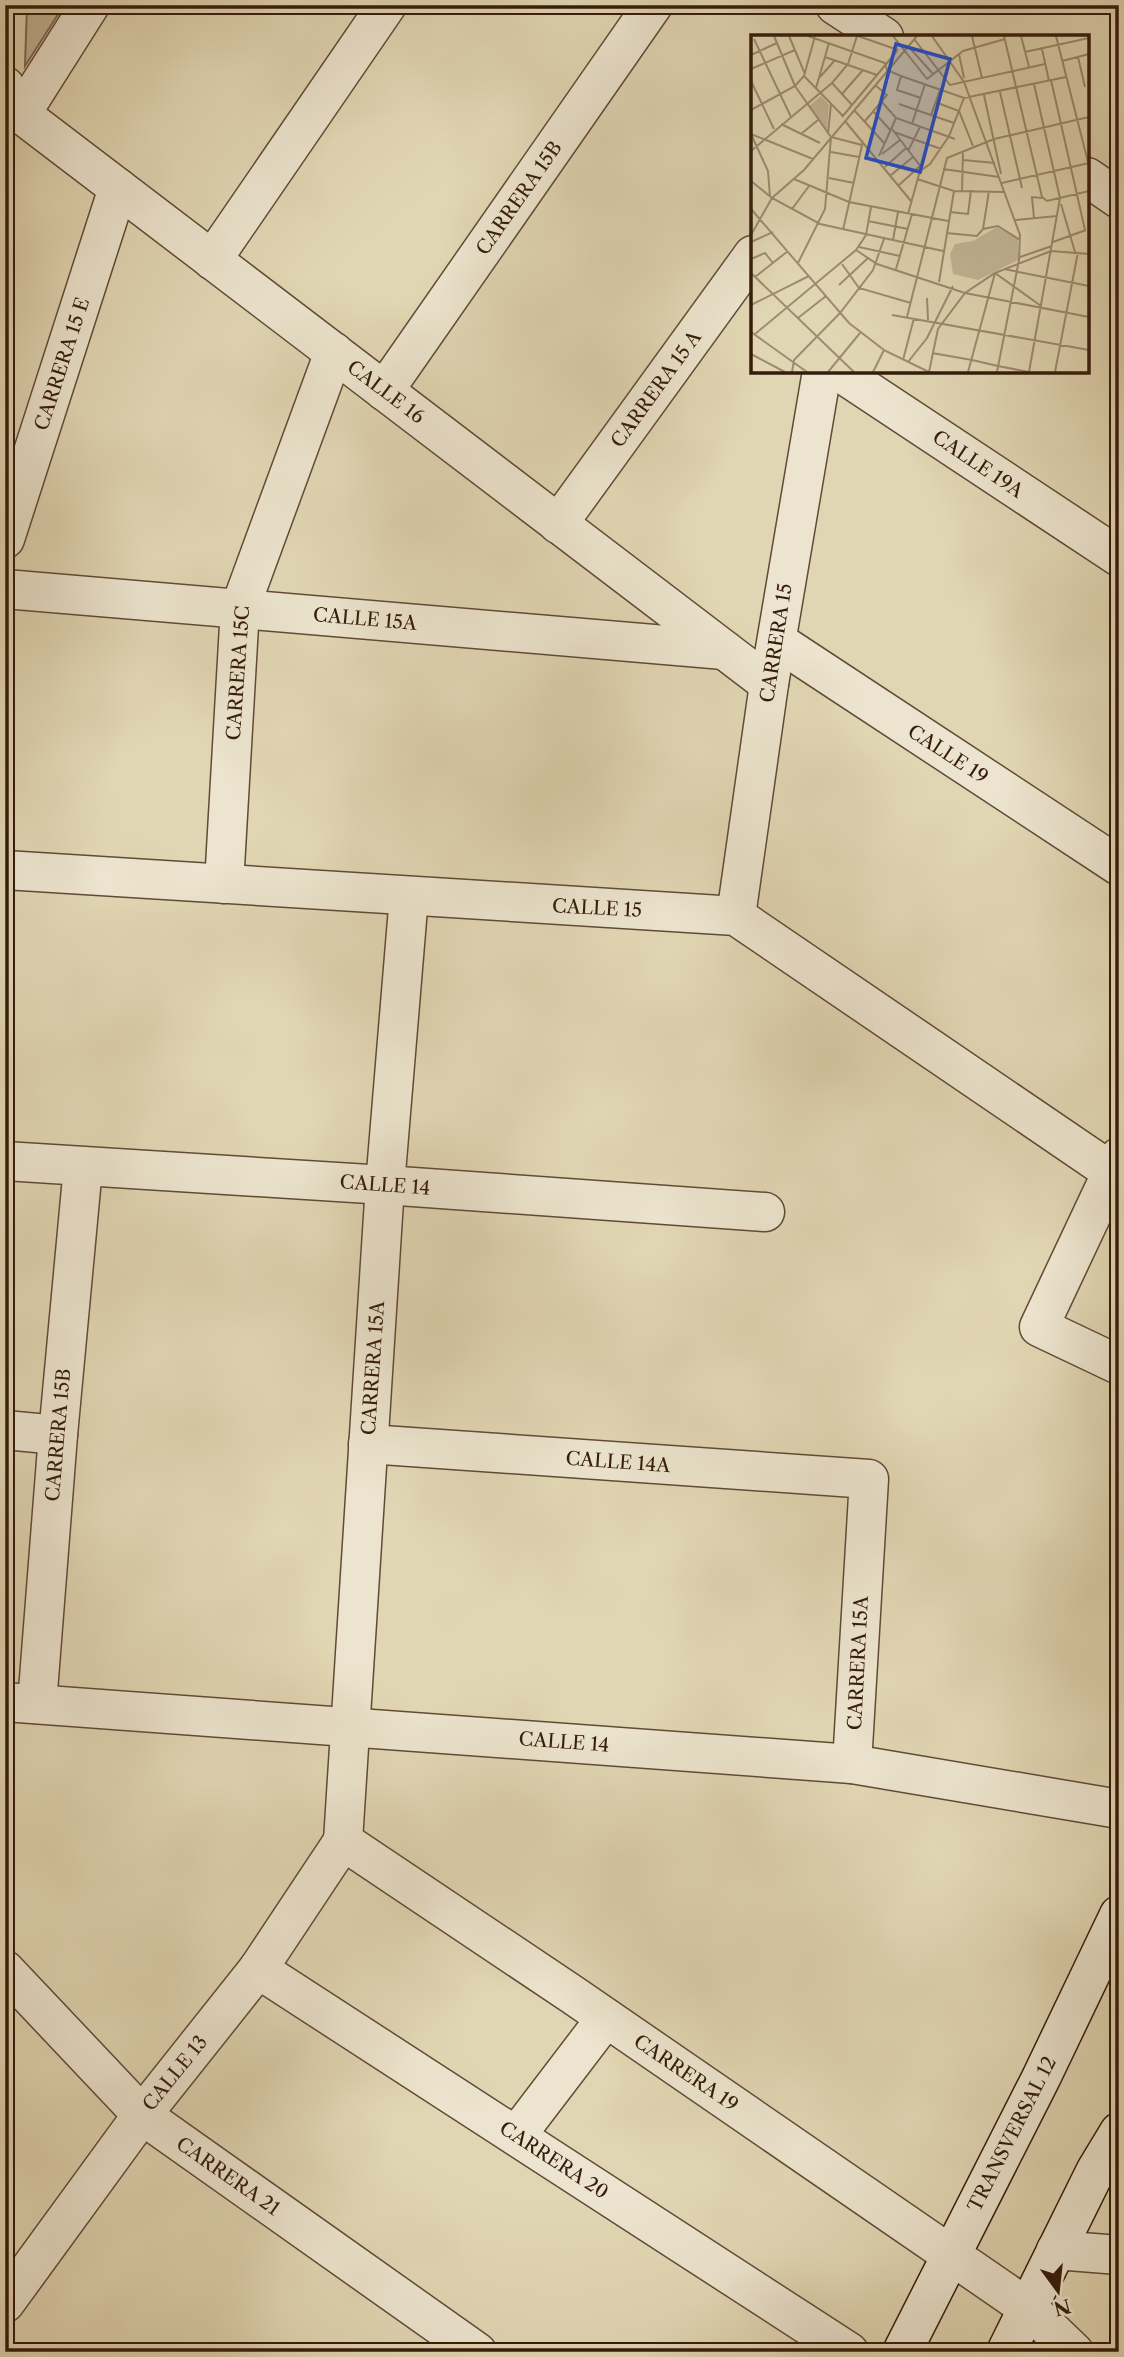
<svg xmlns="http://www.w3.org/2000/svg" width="1124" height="2357" font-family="'Libre Caslon Text',serif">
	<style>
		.green { fill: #c4b697; stroke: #7d6952; stroke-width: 2 }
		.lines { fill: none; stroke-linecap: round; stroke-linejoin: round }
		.street-casing { stroke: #614a36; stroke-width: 41 }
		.secondary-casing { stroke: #361c0c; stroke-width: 41 }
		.street { stroke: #ece4ce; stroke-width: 38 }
		.secondary { stroke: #ece4ce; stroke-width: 38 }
		.labels { text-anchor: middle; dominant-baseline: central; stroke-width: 5; stroke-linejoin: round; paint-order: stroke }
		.street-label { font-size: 19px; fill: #361c0c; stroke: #ece4ce }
		.inset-road { fill: none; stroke: #9d8c70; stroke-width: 2 }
		.view { fill: #1d4ed8; fill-opacity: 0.15; stroke: #1d4ed8; stroke-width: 3.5 }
		.inset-edge { fill: none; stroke: #361c0c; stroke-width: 3.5 }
	</style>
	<rect width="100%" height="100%" fill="#e1d6b3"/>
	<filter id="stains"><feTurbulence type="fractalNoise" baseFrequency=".00286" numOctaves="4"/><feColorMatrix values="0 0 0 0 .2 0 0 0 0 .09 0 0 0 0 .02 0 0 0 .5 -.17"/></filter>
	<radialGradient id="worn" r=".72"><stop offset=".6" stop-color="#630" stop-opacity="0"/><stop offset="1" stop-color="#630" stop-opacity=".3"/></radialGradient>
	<path class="green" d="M 27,5 L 64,5 L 25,66 Z"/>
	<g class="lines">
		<g class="street-casing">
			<g id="street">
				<path d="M 835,5 L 884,37"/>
				<path d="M 5,86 L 8,96 L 21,114 L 769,684"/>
				<path d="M 21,114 L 90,5"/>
				<path d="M 1087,177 L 1119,199"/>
				<path d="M 212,260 L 387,5"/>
				<path d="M 838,371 L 1119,557"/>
				<path d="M 384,391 L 653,5"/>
				<path d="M 558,524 L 753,255"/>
				<path d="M 5,539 L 118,188"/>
				<path d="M 5,589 L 724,650"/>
				<path d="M 777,641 L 1119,866"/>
				<path d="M 5,870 L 736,916 L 1112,1172"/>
				<path d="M 224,884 L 240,608 L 334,352"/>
				<path d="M 736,916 L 769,684 L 822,371"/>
				<path d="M 1119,1157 L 1039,1327 L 1119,1365"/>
				<path d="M 5,1161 L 385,1185 L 765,1212"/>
				<path d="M 5,1430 L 58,1435"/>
				<path d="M 368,1444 L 869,1479 L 852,1764"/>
				<path d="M 5,1702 L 852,1764 L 1119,1809"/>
				<path d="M 37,1704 L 58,1435 L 83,1167"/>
				<path d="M 343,1841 L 385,1185 L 409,896"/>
				<path d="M 343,1841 L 573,1995 L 1028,2308 L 1074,2352"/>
				<path d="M 258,1969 L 849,2352"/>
				<path d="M 5,1970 L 142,2115 L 477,2352"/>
				<path d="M 516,2136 L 606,2018"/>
				<path d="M 1056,2250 L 1119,2255"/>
				<path d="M 5,2303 L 142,2115 L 258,1969 L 343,1841"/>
			</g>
		</g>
		<g class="secondary-casing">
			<g id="secondary">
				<path d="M 902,2352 L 1041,2078 L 1119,1915"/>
				<path d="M 1006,2352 L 1096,2170 L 1119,2132"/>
			</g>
		</g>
		<use href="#street" class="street"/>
		<use href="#secondary" class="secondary"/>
	</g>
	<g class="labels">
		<g class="street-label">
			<text transform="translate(519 198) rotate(-55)">CARRERA 15B</text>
			<text transform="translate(62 364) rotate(-72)">CARRERA 15 E</text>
			<text transform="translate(656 389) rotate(-54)">CARRERA 15 A</text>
			<text transform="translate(386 392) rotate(37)">CALLE 16</text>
			<text transform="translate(978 464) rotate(34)">CALLE 19A</text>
			<text transform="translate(365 619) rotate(5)">CALLE 15A</text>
			<text transform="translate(776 643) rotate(-81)">CARRERA 15</text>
			<text transform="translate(238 673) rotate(-86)">CARRERA 15C</text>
			<text transform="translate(948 754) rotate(33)">CALLE 19</text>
			<text transform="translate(597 908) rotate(3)">CALLE 15</text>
			<text transform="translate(385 1185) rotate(4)">CALLE 14</text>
			<text transform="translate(373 1368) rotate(-86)">CARRERA 15A</text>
			<text transform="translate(58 1435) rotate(-85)">CARRERA 15B</text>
			<text transform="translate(618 1462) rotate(4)">CALLE 14A</text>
			<text transform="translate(858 1663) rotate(-87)">CARRERA 15A</text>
			<text transform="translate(564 1742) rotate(4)">CALLE 14</text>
			<text transform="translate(175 2073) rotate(-51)">CALLE 13</text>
			<text transform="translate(686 2073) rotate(34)">CARRERA 19</text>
			<text transform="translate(1012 2134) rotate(-63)">TRANSVERSAL 12</text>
			<text transform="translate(554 2160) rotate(33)">CARRERA 20</text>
			<text transform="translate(228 2176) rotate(35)">CARRERA 21</text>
		</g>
	</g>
	<g transform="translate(751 35)">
		<rect width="338" height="338" fill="#e1d6b3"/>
		<path d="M 70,61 L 78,70 L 76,95 L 58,71 ZM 246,192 L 267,204 L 267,225 L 227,245 L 202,239 L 199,219 L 204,209 L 222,206 Z" fill="#c4b697"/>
		<path class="inset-road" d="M 23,1 L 44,51 L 80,102M 38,1 L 54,39M 57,1 L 134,28 L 136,35 L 150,41 L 213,63 L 315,42M 107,1 L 147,15M 142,1 L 176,44M 181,1 L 213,47 L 269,200 L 268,225 L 246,337M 221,1 L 231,43M 253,1 L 291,162 L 296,166 L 338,156M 270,1 L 278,32M 305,1 L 338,131M 3,4 L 40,82M 163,4 L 199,50 L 294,29M 157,11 L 182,39M 291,14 L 298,46M 274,17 L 338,3M 208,19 L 213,43M 0,20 L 26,8M 74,22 L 126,40M 327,22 L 334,52M 311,26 L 338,19M 0,34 L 44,15M 53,41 L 92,81M 150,41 L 146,55 L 170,63M 69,42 L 84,25M 176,44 L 212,16 L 254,4M 300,45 L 334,195M 0,46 L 23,94M 81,48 L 101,70M 65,53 L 78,8M 249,57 L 271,153M 91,59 L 112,35M 233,60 L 250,139M 130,66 L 145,83 L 204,104M 184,67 L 208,76 L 222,111M 148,69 L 203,88M 0,75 L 44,51 L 53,41 L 64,1M 103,75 L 134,109M 122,76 L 140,96M 180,80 L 189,55M 91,82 L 146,16M 94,86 L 160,166M 114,86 L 136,60 L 124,50M 30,89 L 69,108M 161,89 L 174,49M 141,94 L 170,132 L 157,179M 143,97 L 190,114M 0,99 L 62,124M 0,99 L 17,136 L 19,162M 50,99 L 67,85M 77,99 L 80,69M 80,102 L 111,110M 0,116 L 81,48 L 97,29 L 106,1M 157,116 L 169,92M 80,117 L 108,122M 131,119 L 149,105M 128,121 L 145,83M 212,125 L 244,128M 134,132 L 155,113M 192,134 L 248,142M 169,136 L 179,129 L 198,101 L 213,63M 140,140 L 162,122M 78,143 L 103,148M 43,144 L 98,167 L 197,186M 166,144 L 203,156 L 254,157M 0,146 L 21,163 L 69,189 L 192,216M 251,148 L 338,128M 148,150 L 169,131M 211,156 L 212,116M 310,169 L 324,217M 0,174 L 98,288 L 133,315M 41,174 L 58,151M 199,177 L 217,179 L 220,155M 283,183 L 281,162 L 291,163M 264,185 L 306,181M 117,186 L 157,194M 232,194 L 247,191 L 269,205M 92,195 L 112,106M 195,198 L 226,201 L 232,194 L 238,156M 0,200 L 21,163 L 53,135 L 166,1M 142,205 L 147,177M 0,207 L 22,197M 302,207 L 335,195M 108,212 L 149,221M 105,215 L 126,229 L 214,258 L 338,282M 269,222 L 301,211M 0,224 L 14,218 L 22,228M 47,228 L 74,174 L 80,102M 91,229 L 108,253 L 160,268M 145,234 L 161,179M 253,234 L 338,251M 0,238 L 103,337M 244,238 L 290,271M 4,242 L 37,216M 188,247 L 203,156M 88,250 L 117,223M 176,263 L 177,285M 0,270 L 58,241M 141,280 L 338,315M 156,282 L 196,123 L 243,104 L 338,82M 47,283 L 75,261M 0,297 L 56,337M 4,299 L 105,215 L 115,200 L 120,172M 181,318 L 221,325 L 247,331 L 278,337 L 309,163 L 283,49M 0,319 L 34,337M 152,325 L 163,283M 157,327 L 176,303 L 202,251M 41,337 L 43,325 L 89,278 L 122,235 L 133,204M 77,337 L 109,298M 122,337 L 133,315 L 178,337M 178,337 L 187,294 L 214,258 L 244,238 L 300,216 L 338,219M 217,337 L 244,238M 304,337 L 327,217"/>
		<path class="view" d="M 145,9 L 199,24 L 169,137 L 115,123 Z"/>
		<rect width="338" height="338" class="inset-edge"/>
	</g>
	<rect width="1124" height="2357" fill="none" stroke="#e1d6b3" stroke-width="28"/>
	<rect x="7" y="7" width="1110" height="2343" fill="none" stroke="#361c0c" stroke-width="3.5"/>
	<rect x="14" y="14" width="1096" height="2329" fill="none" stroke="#361c0c" stroke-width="2"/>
	<g transform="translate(1058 2291) rotate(165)" stroke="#ece4ce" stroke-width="5" paint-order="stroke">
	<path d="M0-5L12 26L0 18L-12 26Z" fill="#361c0c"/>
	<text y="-10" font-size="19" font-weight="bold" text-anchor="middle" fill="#361c0c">N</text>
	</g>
	<rect width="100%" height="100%" filter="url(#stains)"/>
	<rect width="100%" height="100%" fill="url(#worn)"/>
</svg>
